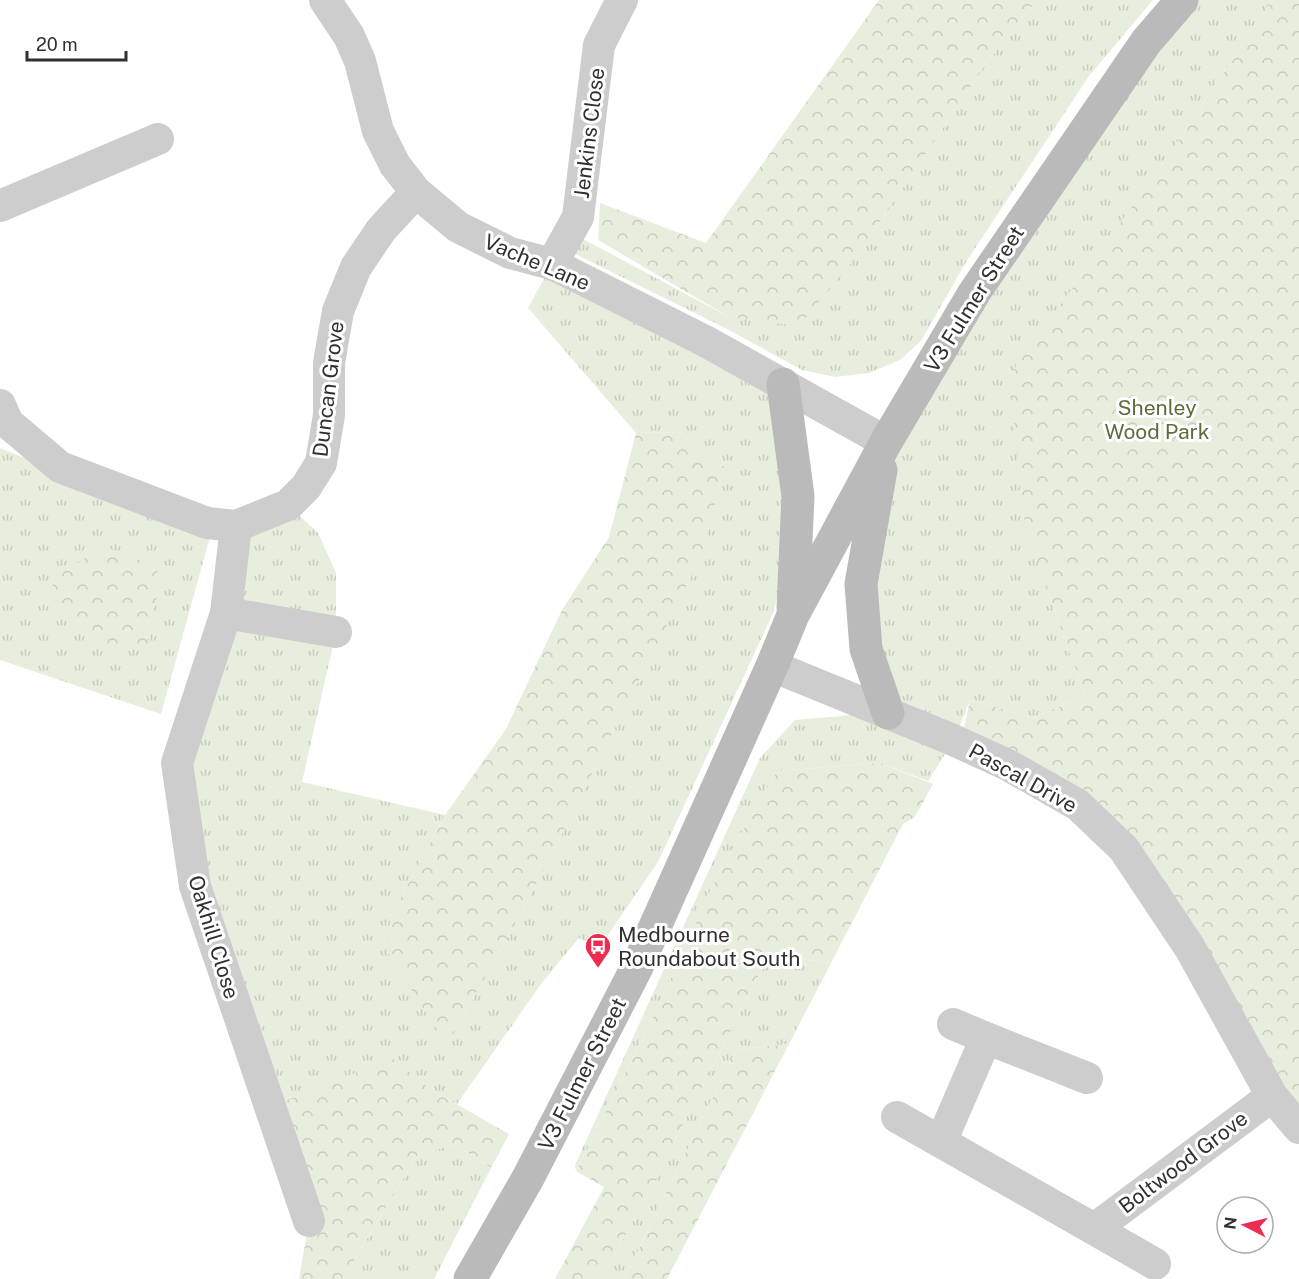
<svg xmlns="http://www.w3.org/2000/svg" width="1299" height="1279" font-family="'Public Sans',sans-serif">
	<style>
		.grass { fill: url(#grass-tufts) }
		.forest { fill: url(#forest-crowns) }
		.lines { fill: none; stroke-linecap: round; stroke-linejoin: round }
		.street { stroke: #cdcdcd; stroke-width: 32 }
		.secondary { stroke: #bababa; stroke-width: 33 }
		.labels { text-anchor: middle; dominant-baseline: central; stroke-width: 6; stroke-linejoin: round; paint-order: stroke }
		.street-label { font-size: 21px; fill: #303030; stroke: #fff }
		.park-label { font-size: 21px; fill: #596e3a; stroke: #fff }
		.poi-label { font-size: 21px; fill: #303030; stroke: #fff; text-anchor: start }
	</style>
	<defs>
		<pattern id="grass-tufts" width="24" height="20" patternUnits="userSpaceOnUse" patternTransform="scale(1.5)"><rect width="24" height="20" fill="#e8eedd"/><path d="M3 7l-1-3M5 7V3M7 7l1-3M15 17l-1-3M17 17v-4M19 17l1-3" fill="none" stroke="#c7ccbe"/></pattern>
		<pattern id="forest-crowns" width="20" height="18" patternUnits="userSpaceOnUse" patternTransform="scale(1.5)"><rect width="20" height="18" fill="#e8eedd"/><path d="M2 6a3 3 0 1 1 6 0M12 15a3 3 0 1 1 6 0" fill="none" stroke="#c7ccbe"/></pattern>
	</defs>
	<rect width="100%" height="100%" fill="#fff"/>
	<g class="grass">
		<path d="M 1037,0 L 1153,0 L 1089,76 L 966,262 L 921,341 L 900,360 L 869,373 L 835,377 L 802,370 L 727,329 L 563,248 L 570,232 L 729,317 L 858,255 L 987,62 Z"/>
		<path d="M 1182,0 L 1272,0 L 1160,168 L 1109,240 L 1044,582 L 1085,695 L 1034,718 L 970,700 L 954,740 L 928,781 L 880,763 L 777,771 L 719,872 L 652,1020 L 576,1171 L 575,1165 L 760,758 L 795,720 L 888,712 L 866,649 L 886,442 Z"/>
		<path d="M 552,264 L 783,384 L 798,496 L 774,611 L 658,862 L 599,948 L 579,938 L 541,984 L 457,1104 L 430,1089 L 392,1059 L 270,1107 L 177,763 L 236,526 L 288,505 L 318,533 L 336,573 L 336,632 L 302,782 L 445,815 L 391,916 L 420,1000 L 447,1045 L 529,899 L 702,554 L 724,467 L 678,432 L 636,433 L 528,308 Z"/>
		<path d="M 0,448 L 211,533 L 161,714 L 0,660 Z"/>
		<path d="M 769,955 L 831,963 L 789,1044 L 736,1050 L 624,1279 L 601,1279 L 641,1207 Z"/>
		<path d="M 456,1145 L 491,1168 L 434,1279 L 343,1279 L 418,1154 Z"/>
	</g>
	<g class="forest">
		<path d="M 879,0 L 1037,0 L 987,62 L 858,255 L 799,326 L 729,317 L 598,240 L 600,203 L 706,243 Z"/>
		<path d="M 1272,0 L 1299,0 L 1299,1128 L 1124,849 L 961,744 L 970,700 L 1034,718 L 1085,695 L 1044,582 L 1022,512 L 1010,374 L 1160,168 Z"/>
		<path d="M 678,432 L 724,467 L 703,553 L 529,899 L 447,1045 L 386,950 L 391,916 L 445,815 L 506,729 L 562,610 L 609,537 L 636,433 Z"/>
		<path d="M 108,548 L 140,560 L 161,574 L 146,651 L 102,645 L 45,604 L 59,570 Z"/>
		<path d="M 880,763 L 933,784 L 915,817 L 903,824 L 831,963 L 769,955 L 641,1207 L 601,1279 L 555,1279 L 604,1187 L 576,1171 L 652,1020 L 719,872 L 777,771 Z"/>
		<path d="M 789,1044 L 667,1279 L 624,1279 L 736,1050 Z"/>
		<path d="M 392,1058 L 430,1089 L 509,1134 L 491,1168 L 456,1145 L 418,1154 L 343,1279 L 299,1279 L 309,1221 L 270,1107 Z"/>
	</g>
	<g class="lines">
		<g class="street">
			<path d="M 325,0 L 349,36 L 360,61 L 378,131 L 395,165 L 416,192 L 458,227 L 510,253 L 552,264 L 705,341 L 886,442"/>
			<path d="M 0,206 L 158,139"/>
			<path d="M 552,264 L 578,217 L 599,45 L 622,0"/>
			<path d="M 0,405 L 8,423 L 60,467 L 207,523 L 236,526 L 288,505 L 306,487 L 321,463 L 329,415 L 329,363 L 338,311 L 356,267 L 381,230 L 416,192"/>
			<path d="M 236,526 L 226,613 L 177,763 L 195,886 L 309,1221"/>
			<path d="M 226,613 L 336,632"/>
			<path d="M 772,666 L 951,739 L 1008,765 L 1078,805 L 1124,849 L 1190,948 L 1272,1096 L 1299,1128"/>
			<path d="M 953,1024 L 986,1038"/>
			<path d="M 1087,1078 L 986,1038 L 941,1142 L 1094,1229"/>
			<path d="M 897,1117 L 941,1142"/>
			<path d="M 1155,1264 L 1094,1229 L 1272,1096"/>
		</g>
		<g class="secondary">
			<path d="M 783,384 L 798,496 L 793,608"/>
			<path d="M 881,470 L 861,584 L 866,649 L 888,713"/>
			<path d="M 470,1279 L 528,1178 L 636,969 L 772,666 L 793,615 L 886,442 L 974,293 L 1146,42 L 1182,0"/>
		</g>
	</g>
	<defs>
		<g id="bus-pin" transform="scale(1.35)"><path d="M0 17L-7.5 6A9.5 9.5 0 1 1 7.5 6Z" fill="#ee2b51" stroke="#fff"/><path d="M-5-6H5V4H4V6H2V4H-2V6H-4V4H-5ZM-3.5-4V0h7V-4ZM-3.5 1.2v1.5H-2V1.2ZM2 1.2v1.5H3.5V1.2Z" fill="#fff"/></g>
	</defs>
	<g fill-rule="evenodd">
		<use href="#bus-pin" x="598" y="946"/>
	</g>
	<g class="labels">
		<g class="street-label">
			<text transform="translate(589 133) rotate(-83)">Jenkins Close</text>
			<text transform="translate(537 262) rotate(23)">Vache Lane</text>
			<text transform="translate(974 299) rotate(-58)">V3 Fulmer Street</text>
			<text transform="translate(328 389) rotate(-83)">Duncan Grove</text>
			<text transform="translate(1023 778) rotate(29)">Pascal Drive</text>
			<text transform="translate(214 937) rotate(73)">Oakhill Close</text>
			<text transform="translate(582 1074) rotate(-63)">V3 Fulmer Street</text>
			<text transform="translate(1183 1162) rotate(-37)">Boltwood Grove</text>
		</g>
		<g class="park-label">
			<text x="1157" y="407">Shenley<tspan x="1157" dy="24">Wood Park</tspan></text>
		</g>
		<g class="poi-label">
			<text x="618" y="934">Medbourne<tspan x="618" dy="24">Roundabout South</tspan></text>
		</g>
	</g>
	<g transform="translate(1245 1225) rotate(277)"><circle r="28" fill="#ffffff" stroke="#acacac" stroke-width="1.5"/>
	<path d="M0-4.5L10 22L0 15L-10 22Z" fill="#ee2b51"/>
	<text y="-9" font-size="16" font-weight="bold" text-anchor="middle" fill="#303030">N</text>
	</g>
	<path d="M27 51v9h99v-9" fill="none" stroke="#303030" stroke-width="3"/>
	<text x="36" y="51" font-size="18" fill="#303030" stroke="#ffffff" stroke-width="4.5" paint-order="stroke">20 m</text>
</svg>
